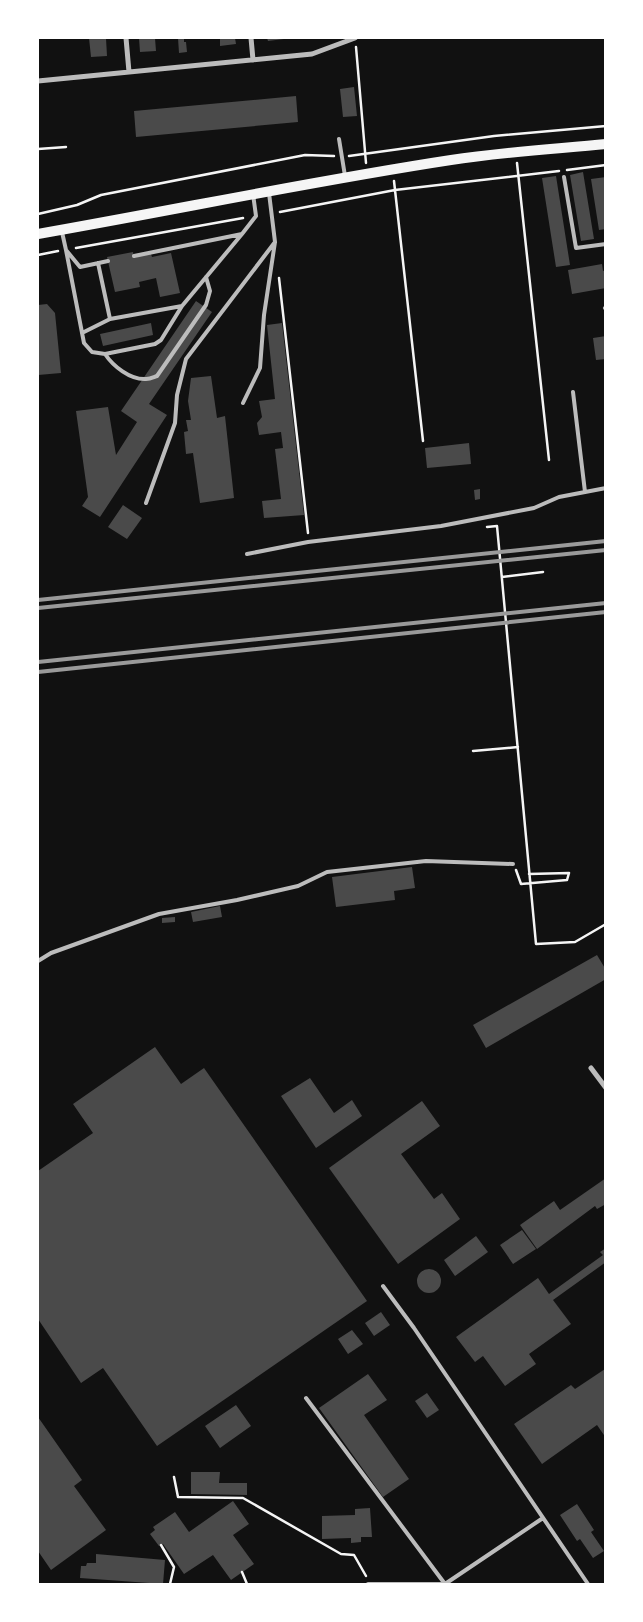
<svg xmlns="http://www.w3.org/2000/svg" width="643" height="1622" viewBox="0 0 643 1622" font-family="'PT Sans Narrow',sans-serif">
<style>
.building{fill:#4a4a4a}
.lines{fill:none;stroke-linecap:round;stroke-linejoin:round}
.path{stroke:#f5f5f5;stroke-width:2.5}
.service{stroke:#bcbcbc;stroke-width:4}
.minor{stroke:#bcbcbc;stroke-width:5}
.secondary{stroke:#f5f5f5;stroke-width:10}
.rail{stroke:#9a9a9a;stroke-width:4}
</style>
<rect width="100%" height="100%" fill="#111"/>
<path class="building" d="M89 38H106L107 56 91 57Z
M139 38H155L156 51 140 52Z
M178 38H184V42H186L187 52 179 53Z
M220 38H235L236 44 220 46Z
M267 38H284V39L268 41Z
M354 87 357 116 343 117 340 89Z
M296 96 298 122 136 137 134 111Z
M583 172 594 239 581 241 570 175Z
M556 176 570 265 556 267 542 178Z
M606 177V229L599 230 591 179Z
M133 252 134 257 151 254 152 257 171 253 180 293 160 297 156 278 139 282 140 287 115 292 107 257Z
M602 264 603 271 606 270V288L572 294 568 270Z
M196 301 212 312 149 404 167 415 100 517 82 506 88 497 76 411 108 407 116 455 137 422 121 411Z
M47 304 55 313 61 373 38 375V305Z
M151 323 153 335 103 346 100 334Z
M282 323 304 515 264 518 262 501 281 499 275 449 283 448 281 432 259 435 257 423 262 417 259 401 275 399 267 325Z
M606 336V359L596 360 593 338Z
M211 376 217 418 225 416 234 498 200 503 193 453 186 454 184 432 188 431 186 420H191L188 401 191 378Z
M469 443 471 464 427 468 425 448Z
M480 489V499L475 500 474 490Z
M123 505 142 518 127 539 108 527Z
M412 867 415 888 394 891 395 900 336 907 332 877Z
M220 906 222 917 193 922 191 912Z
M175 917V922L162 923V918Z
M597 955 606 970V979L486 1048 473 1025Z
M155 1047 181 1084 204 1068 367 1301 157 1446 103 1368 81 1383 38 1319V1171L93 1133 73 1104Z
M310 1078 334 1113 352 1100 362 1116 316 1148 281 1096Z
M422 1101 440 1126 401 1154 434 1199 442 1193 460 1219 398 1264 329 1168Z
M606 1178V1204L597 1209 595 1206 537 1249 520 1225 554 1201 560 1210Z
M522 1230 536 1249 513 1264 500 1245Z
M476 1236 488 1252 455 1276 444 1260Z
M606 1248V1262L553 1300 571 1324 529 1354 536 1364 505 1386 483 1356 475 1362 456 1337 538 1278 549 1294 603 1255 600 1252Z
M417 1281a12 12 0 1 1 24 0a12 12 0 1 1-24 0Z
M381 1312 390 1325 374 1336 365 1323Z
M352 1330 363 1344 348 1354 338 1339Z
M605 1369 606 1438 597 1425 542 1464 514 1424 571 1385 575 1389Z
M368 1374 387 1400 364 1415 409 1479 383 1497 319 1408Z
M427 1393 439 1410 427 1418 415 1401Z
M236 1405 251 1426 220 1448 205 1426Z
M38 1417 82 1480 74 1486 106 1530 51 1570 38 1551Z
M191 1472H220L219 1483H247V1495L191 1494Z
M233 1501 249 1524 233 1535 254 1564 231 1580 213 1555 184 1574 163 1544 159 1546 150 1534 155 1530 153 1527 175 1512 189 1532Z
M577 1504 594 1530 591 1532 604 1551 593 1558 580 1539 577 1541 560 1515Z
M370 1508 372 1537H361V1542L351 1543V1538L322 1539V1516L355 1515V1509Z
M96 1554 165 1560 163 1584 80 1578 81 1566H86L87 1563H96Z"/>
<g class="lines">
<path class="path" d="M356 47 366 163
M38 149 66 147
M349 156 494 136 606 126
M517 163 549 460
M567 170 606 165
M394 181 423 441
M280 212 395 190 559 171
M38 214 77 205 101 195 305 155 334 156
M76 248 243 218
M38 255 58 251
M279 278 308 533
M487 527 497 526 536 944 575 942 606 924
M502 577 543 572
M473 751 518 747
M516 870 521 884 567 880 569 873 529 874
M174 1477 178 1497 243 1498 341 1554 354 1555 366 1576
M161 1545 174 1567 170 1584
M242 1572 247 1584"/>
<path class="service" d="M339 139 345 176
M564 177 576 248 606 244
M62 232 66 250 80 267 108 261
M66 250 84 343 92 352 105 354 155 344 161 340 182 306
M134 256 242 234 256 216 253 194
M98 263 110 319 182 306 242 234
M605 308 606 309
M82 333 110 319
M105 354C113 366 130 380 146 379 150 379 154 377 157 376L206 305 210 291 206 277
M573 392 585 492
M243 403 260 368 264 315 275 242 269 193
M146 503 175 423 177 395 186 359 275 242
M247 554 308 542 441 526 534 508 559 497 606 488
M38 961 51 953 159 914 237 900 298 886 327 872 426 861 513 864
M383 1286 414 1328 588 1584
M306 1398 445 1584 543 1518
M368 1584H446"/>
<path class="minor" d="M126 38 129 72
M251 38 253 60
M38 81 312 54 355 38
M591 1068 606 1088"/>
<path class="secondary" d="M38 234C175 210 313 181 451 160 502 152 554 149 606 144"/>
<path class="rail" d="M38 600 606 541
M38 608 606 550
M38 662 606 603
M38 672 606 612"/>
</g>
<rect width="643" height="1622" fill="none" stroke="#ffffff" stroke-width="78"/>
</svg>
